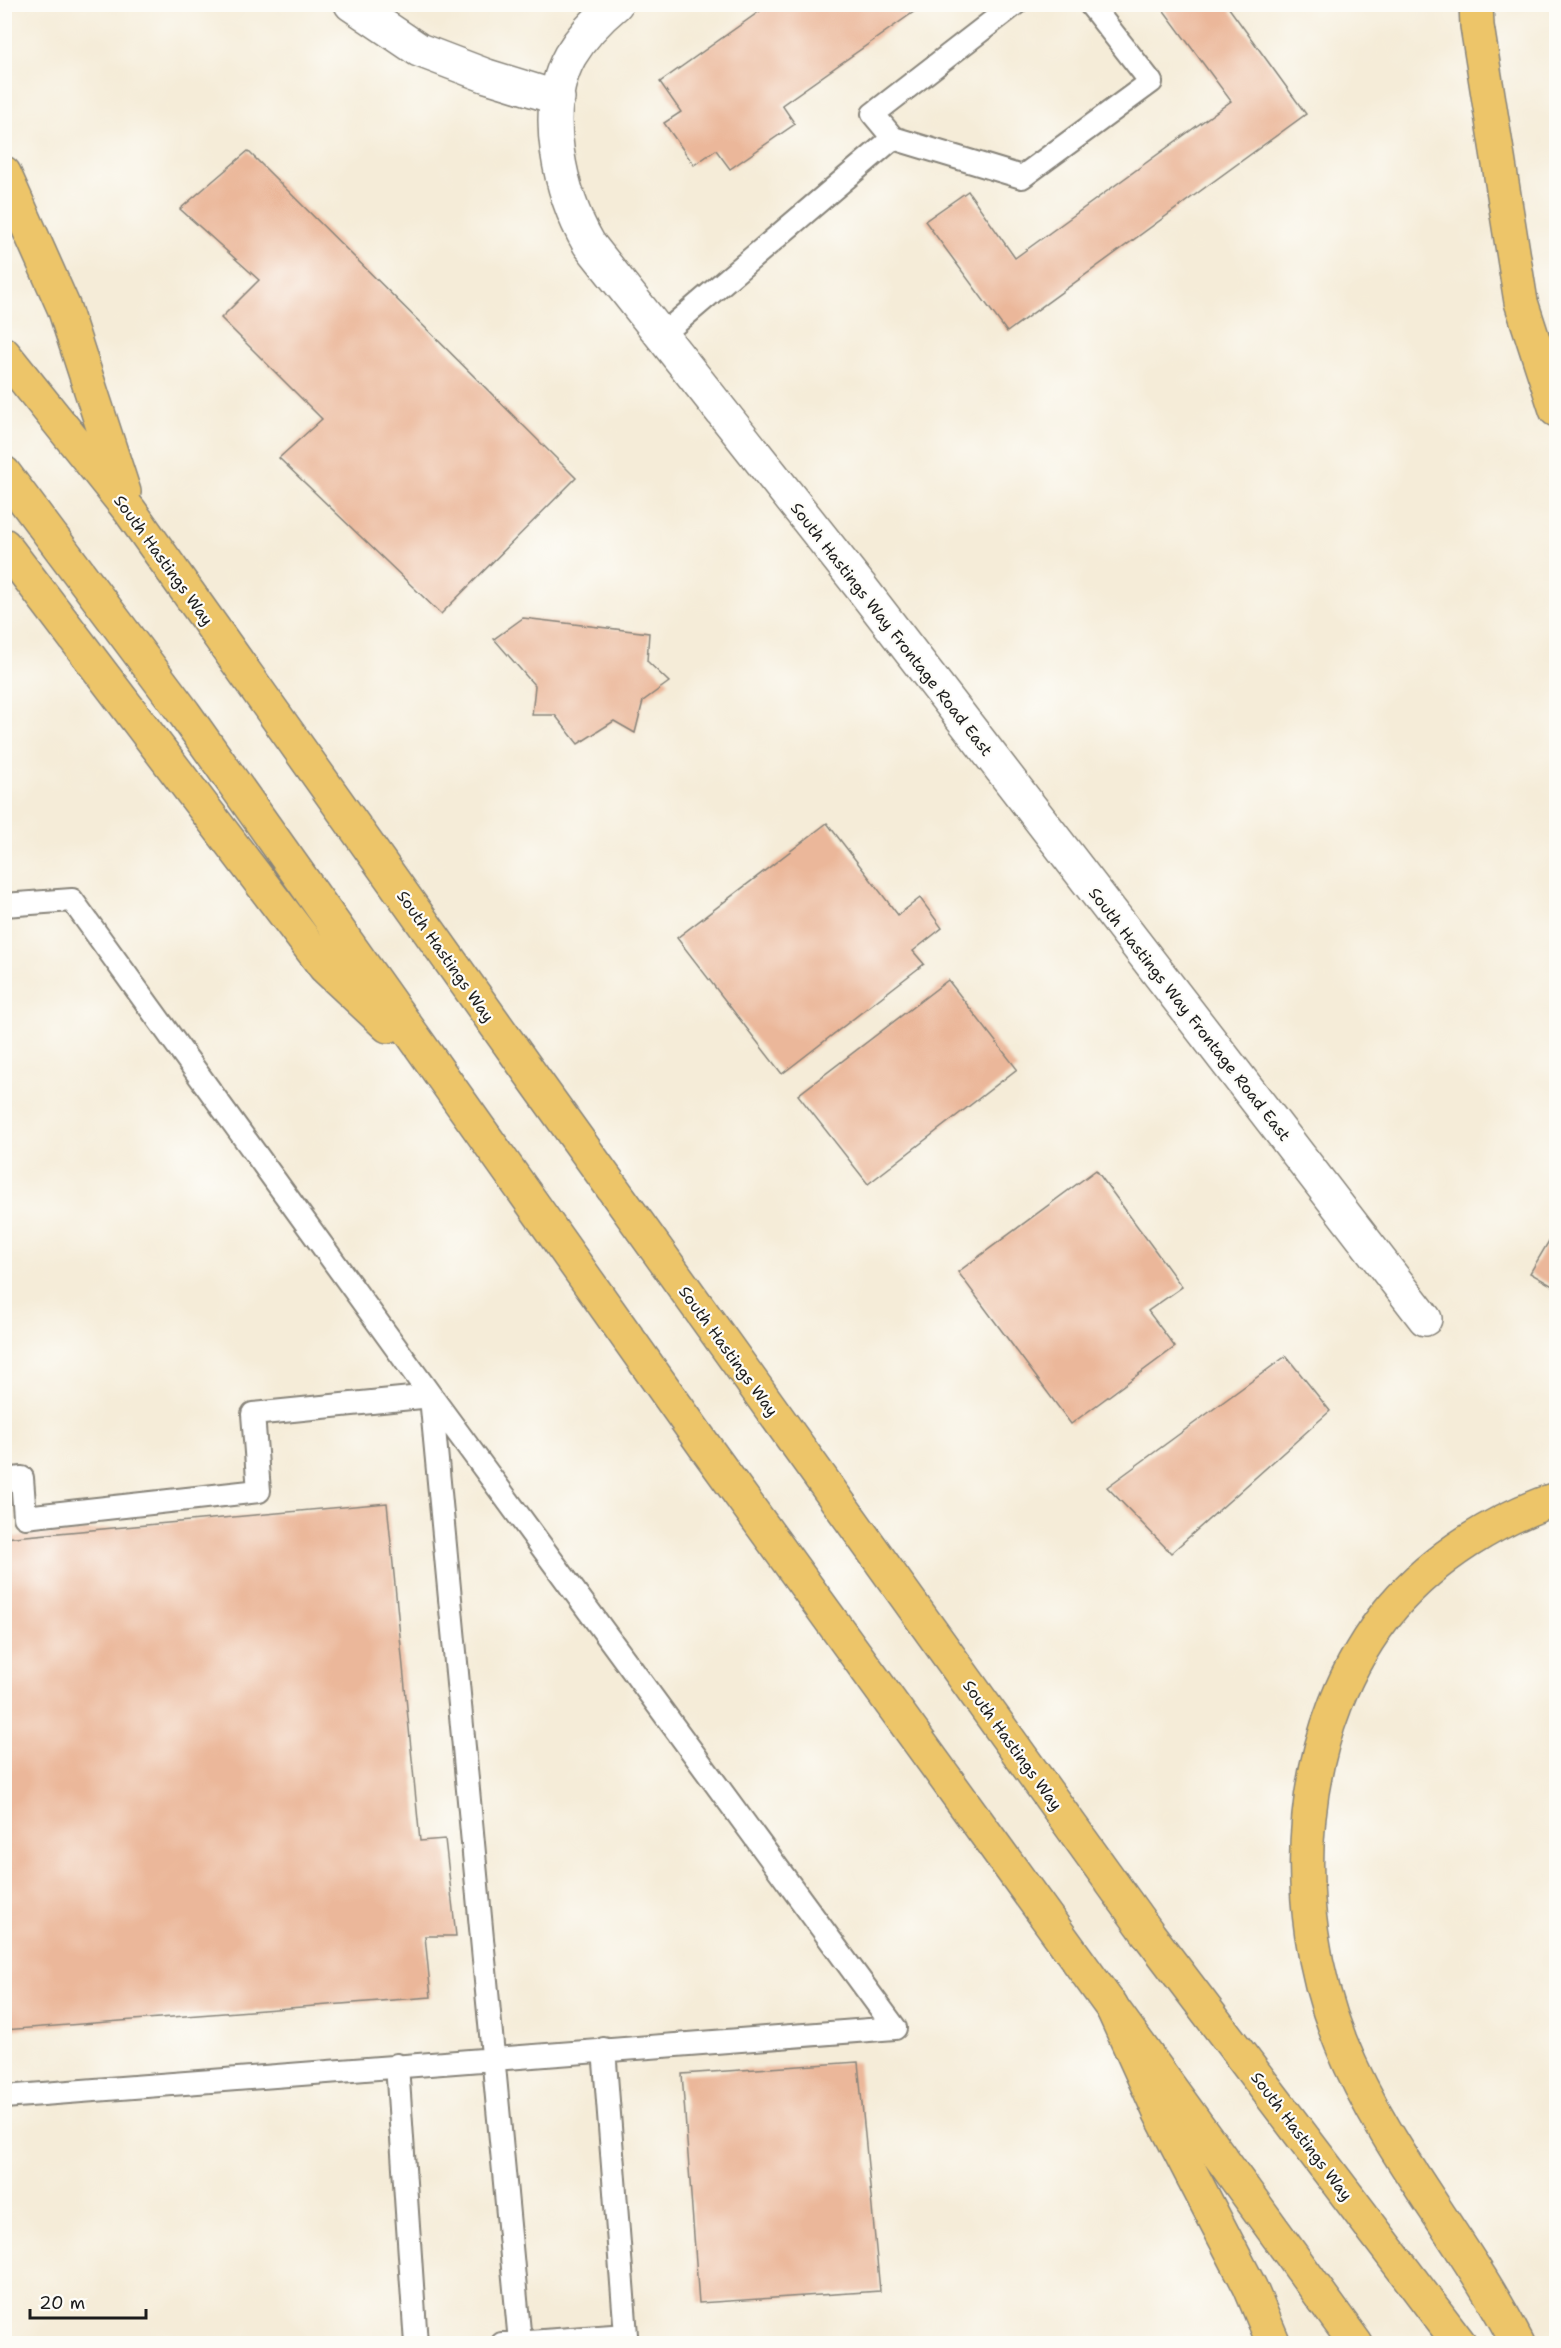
<svg xmlns="http://www.w3.org/2000/svg" width="1561" height="2348" viewBox="0 0 1561 2348" font-family="'Shantell Sans',sans-serif">
<style>
.building{fill:#ebb79a}
.lines{fill:none;stroke-linecap:round;stroke-linejoin:round}
.lane-casing{stroke:#88847a;stroke-width:26}
.street-casing{stroke:#88847a;stroke-width:36}
.primary-casing{stroke:#88847a;stroke-width:36}
.highway-casing{stroke:#88847a;stroke-width:36}
.lane{stroke:#fff;stroke-width:22}
.street{stroke:#fff;stroke-width:33}
.primary{stroke:#edc569;stroke-width:33}
.highway{stroke:#edc569;stroke-width:33}
.labels{text-anchor:middle;stroke-width:4.5;stroke-linejoin:round;paint-order:stroke}
.street-label{font-size:16px;fill:#1c1c1c;stroke:#fdfcf7}
</style>
<rect width="100%" height="100%" fill="#fdfcf7"/>
<filter id="ink" filterUnits="userSpaceOnUse"><feTurbulence type="fractalNoise" baseFrequency=".0167" numOctaves="2"/><feDisplacementMap in="SourceGraphic" scale="12" xChannelSelector="R" yChannelSelector="G"/><feConvolveMatrix kernelMatrix="1 2 1 2 8 2 1 2 1" color-interpolation-filters="sRGB"/></filter>
<filter id="wash" filterUnits="userSpaceOnUse"><feTurbulence type="fractalNoise" baseFrequency=".008" numOctaves="4" result="noise"/><feDisplacementMap in="SourceGraphic" scale="24" xChannelSelector="R" yChannelSelector="G"/><feGaussianBlur stdDeviation="1.35" result="paint"/><feColorMatrix in="noise" values="0 0 0 0 0 0 0 0 0 0 0 0 0 0 0 0 0 1.4 0 .05"/><feComposite in="paint" operator="in"/></filter>
<g filter="url(#wash)">
<rect width="100%" height="100%" fill="#f5ecd8"/>
<g id="blocks">
<path class="building" d="M770 4H925L782 105 795 124 730 169 716 150 694 165 664 123 681 112 660 82Z
M1159 4H1226L1306 114 1007 332 925 221 968 191 1015 258 1231 101Z
M248 151 576 478 441 614 279 458 322 419 221 318 259 280 180 209Z
M523 618 649 633 647 661 669 682 643 701 635 733 614 721 578 744 555 715H532L535 686 494 639Z
M827 823 898 915 920 898 942 928 913 951 924 964 782 1074 677 938Z
M948 980 1017 1069 868 1184 798 1095Z
M1096 1170 1182 1287 1148 1311 1175 1347 1071 1424 958 1272Z
M1556 1229V1288L1530 1273Z
M1286 1356 1330 1411 1171 1553 1107 1487Z
M387 1503 420 1841 445 1839 456 1936H425L431 1997 4 2030V1538Z
M858 2062 880 2291 699 2303 682 2074Z"/>
</g>
</g>
<g filter="url(#ink)">
<use href="#blocks" fill-opacity="0" stroke="#88847a" stroke-width="1.5"/>
<g class="lines">
<g class="lane-casing">
<path id="lane" d="M893 138 1022 177 1151 82 1090 4
M663 334 893 138 873 114 1015 4
M4 905 72 900 431 1396 895 2028
M431 1397C462 1712 492 2027 520 2342
M4 1480 22 1478 25 1517 259 1491 253 1414 431 1396
M397 2065 416 2344
M4 2097 895 2028
M502 2344 626 2335 604 2049"/>
</g>
<g class="street-casing">
<path id="street" d="M351 4 419 50 487 76 558 98
M616 4C598 19 582 36 570 56 540 110 560 194 589 244L860 586 1425 1319"/>
</g>
<g class="primary-casing">
<path id="primary" d="M4 173 64 308 124 492
M4 354 130 511 537 1083 1150 1936 1460 2344
M4 473 184 713 706 1448 1356 2344
M4 545 325 967 388 1026"/>
</g>
<g class="highway-casing">
<path id="highway" d="M1476 4 1477 26 1521 302 1556 410
M1111 2005 1160 2113 1250 2287 1274 2344
M1518 2344C1465 2240 1385 2152 1341 2043 1285 1905 1294 1724 1393 1606 1435 1557 1496 1519 1556 1499"/>
</g>
<use href="#lane" class="lane"/>
<use href="#street" class="street"/>
<use href="#primary" class="primary"/>
<use href="#highway" class="highway"/>
</g>
</g>
<g class="labels">
<g class="street-label">
<text transform="translate(164 560) rotate(54)" y="6">South Hastings Way</text>
<text transform="translate(892 629) rotate(52)" y="6">South Hastings Way Frontage Road East</text>
<text transform="translate(446 956) rotate(55)" y="6">South Hastings Way</text>
<text transform="translate(1190 1014) rotate(52)" y="6">South Hastings Way Frontage Road East</text>
<text transform="translate(729 1351) rotate(54)" y="6">South Hastings Way</text>
<text transform="translate(1013 1745) rotate(54)" y="6">South Hastings Way</text>
<text transform="translate(1302 2136) rotate(53)" y="6">South Hastings Way</text>
</g>
</g>
<rect width="1561" height="2348" fill="none" stroke="#fdfcf7" stroke-width="24"/>
<path d="M30 2309v9h116v-9" fill="none" stroke="#1c1c1c" stroke-width="3"/>
<text x="39" y="2309" font-size="18" fill="#1c1c1c" stroke="#fdfcf7" stroke-width="4.5" paint-order="stroke">20 m</text>
</svg>
